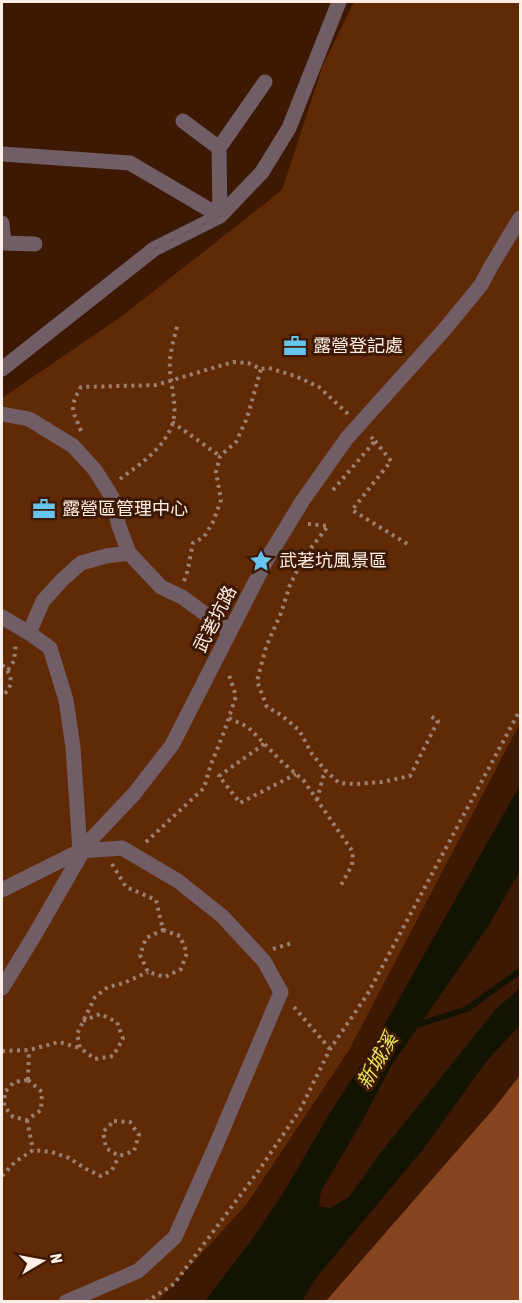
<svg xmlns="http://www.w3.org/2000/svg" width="522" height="1303" viewBox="0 0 522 1303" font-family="'Asap Condensed','Noto Sans TC',sans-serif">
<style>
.green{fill:#612a06}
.forest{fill:#86451f}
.water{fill:#131302}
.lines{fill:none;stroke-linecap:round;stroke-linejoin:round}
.stream{stroke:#131302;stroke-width:6}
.path{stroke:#9b8071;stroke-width:4;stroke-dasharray:3 4.5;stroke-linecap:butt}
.minor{stroke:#715d66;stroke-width:15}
.labels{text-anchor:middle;stroke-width:6;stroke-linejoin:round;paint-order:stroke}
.poi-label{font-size:18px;fill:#feeee6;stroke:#3d1803;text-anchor:start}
.street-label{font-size:18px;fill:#feeee6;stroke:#3d1803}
.water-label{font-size:20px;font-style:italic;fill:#e9e75a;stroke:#3d1803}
</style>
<rect width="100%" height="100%" fill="#3d1803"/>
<path class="green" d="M354 2H520V723L349 1050 246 1205 158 1301 2 1302V398L122 316 282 190 323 65Z"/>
<path class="forest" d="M520 1075V1301H326L496 1106Z"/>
<path class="water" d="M520 785V871L487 928 391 1066 360 1125 321 1191 319 1206 330 1208 349 1197 382 1151 495 1010 520 988V1025L485 1063 424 1148 316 1278 302 1301H205L251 1241 285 1190 330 1113 369 1052Z"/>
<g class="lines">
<path class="stream" d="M414 1026 467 1009 520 971"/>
<path class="path" d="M172 422 220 456
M81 431C73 410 68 409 81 387L156 385 233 362 248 363 261 369 269 368 295 376 319 387 348 414
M375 441 391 461 352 510 409 545
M120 479C139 465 160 451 170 430 181 408 168 383 170 360 171 348 175 335 178 323
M333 490 375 441 371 437
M308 524 328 526 304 557 290 585 281 613 266 647 257 681 267 707 281 715 299 730 312 754 325 770 339 783 356 784 382 782 410 776 438 721 429 715
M184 581C189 570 190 555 193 543L204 537 213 522 221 500 216 472 220 456 236 442 247 418 261 369
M2 665C13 674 14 687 2 696
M8 670 14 661 16 643
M229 718 248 727 281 761 304 781 353 852 352 865 340 887
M264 744 219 776 240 803 296 774
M317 800 325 770
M146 842 204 788 210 767 224 732 236 696 228 672
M112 864 126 887 156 900 163 930
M163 930 180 936 187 953 181 969 165 977 148 972 140 955 146 938Z
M273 949 292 943
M294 1007 330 1049
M83 1021 100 1014 117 1022 123 1039 113 1056 95 1059 80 1048 77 1034 95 997 108 987 124 983 148 972
M2 1051 29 1050 59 1042 80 1048
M28 1080 42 1092 41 1110 27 1120 13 1117 4 1106 5 1092 14 1082Z
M28 1080 29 1050
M27 1120 33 1150
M114 1121 130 1122 139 1135 134 1151 119 1156 106 1148 103 1132Z
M2 1176 15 1162 33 1150 52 1152 69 1158 86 1169 101 1176 112 1170 119 1156
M146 1302 174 1284 257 1173 300 1110 330 1049 367 995 520 710"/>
<path class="minor" d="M183 121 219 148
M2 154 130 163 220 216
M220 216 219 148 265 82
M2 223 4 243 35 244
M2 369 154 249 220 216 262 172 289 128 339 2
M2 414 29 419 73 446 95 470 112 497 119 526 129 553
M2 617 29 633 50 648 66 700 73 747 80 851 122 848 178 881 222 916 264 961 281 992 216 1145 175 1237 138 1271 66 1302
M29 633 43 601 62 580 81 563 106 556 129 553 161 587 182 597 230 632
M2 890 80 851 134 794 172 745 267 559 303 500 347 438 444 330 481 285 490 268 520 218
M2 988 34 936 83 851H80"/>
</g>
<defs>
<g id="office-bare" transform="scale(1.8)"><path d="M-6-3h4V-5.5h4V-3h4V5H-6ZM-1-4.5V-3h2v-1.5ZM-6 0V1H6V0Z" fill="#65c5ee" stroke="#3d1803" stroke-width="2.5" paint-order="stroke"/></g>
<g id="sight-bare" transform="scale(1.8)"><path d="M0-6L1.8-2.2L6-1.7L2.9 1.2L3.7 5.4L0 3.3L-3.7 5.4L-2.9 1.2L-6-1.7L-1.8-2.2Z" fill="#65c5ee" stroke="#3d1803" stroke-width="2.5" paint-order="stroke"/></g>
</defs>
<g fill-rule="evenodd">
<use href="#office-bare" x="295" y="346"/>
<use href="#office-bare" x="44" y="509"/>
<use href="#sight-bare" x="261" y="561"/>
</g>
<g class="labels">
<g class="poi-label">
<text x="313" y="352">露營登記處</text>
<text x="62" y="515">露營區管理中心</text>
<text x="279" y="567">武荖坑風景區</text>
</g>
<g class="street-label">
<text transform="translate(215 619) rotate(-63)" y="6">武荖坑路</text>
</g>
<g class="water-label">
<text transform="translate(377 1061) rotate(-60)" y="7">新城溪</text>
</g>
</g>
<rect width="522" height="1303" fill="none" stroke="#feeee6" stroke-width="6"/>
<g transform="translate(42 1261) rotate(80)" stroke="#3d1803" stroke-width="4.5" paint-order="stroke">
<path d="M0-4.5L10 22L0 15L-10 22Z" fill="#feeee6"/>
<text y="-9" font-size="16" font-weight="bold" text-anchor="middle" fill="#feeee6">N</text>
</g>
</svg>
